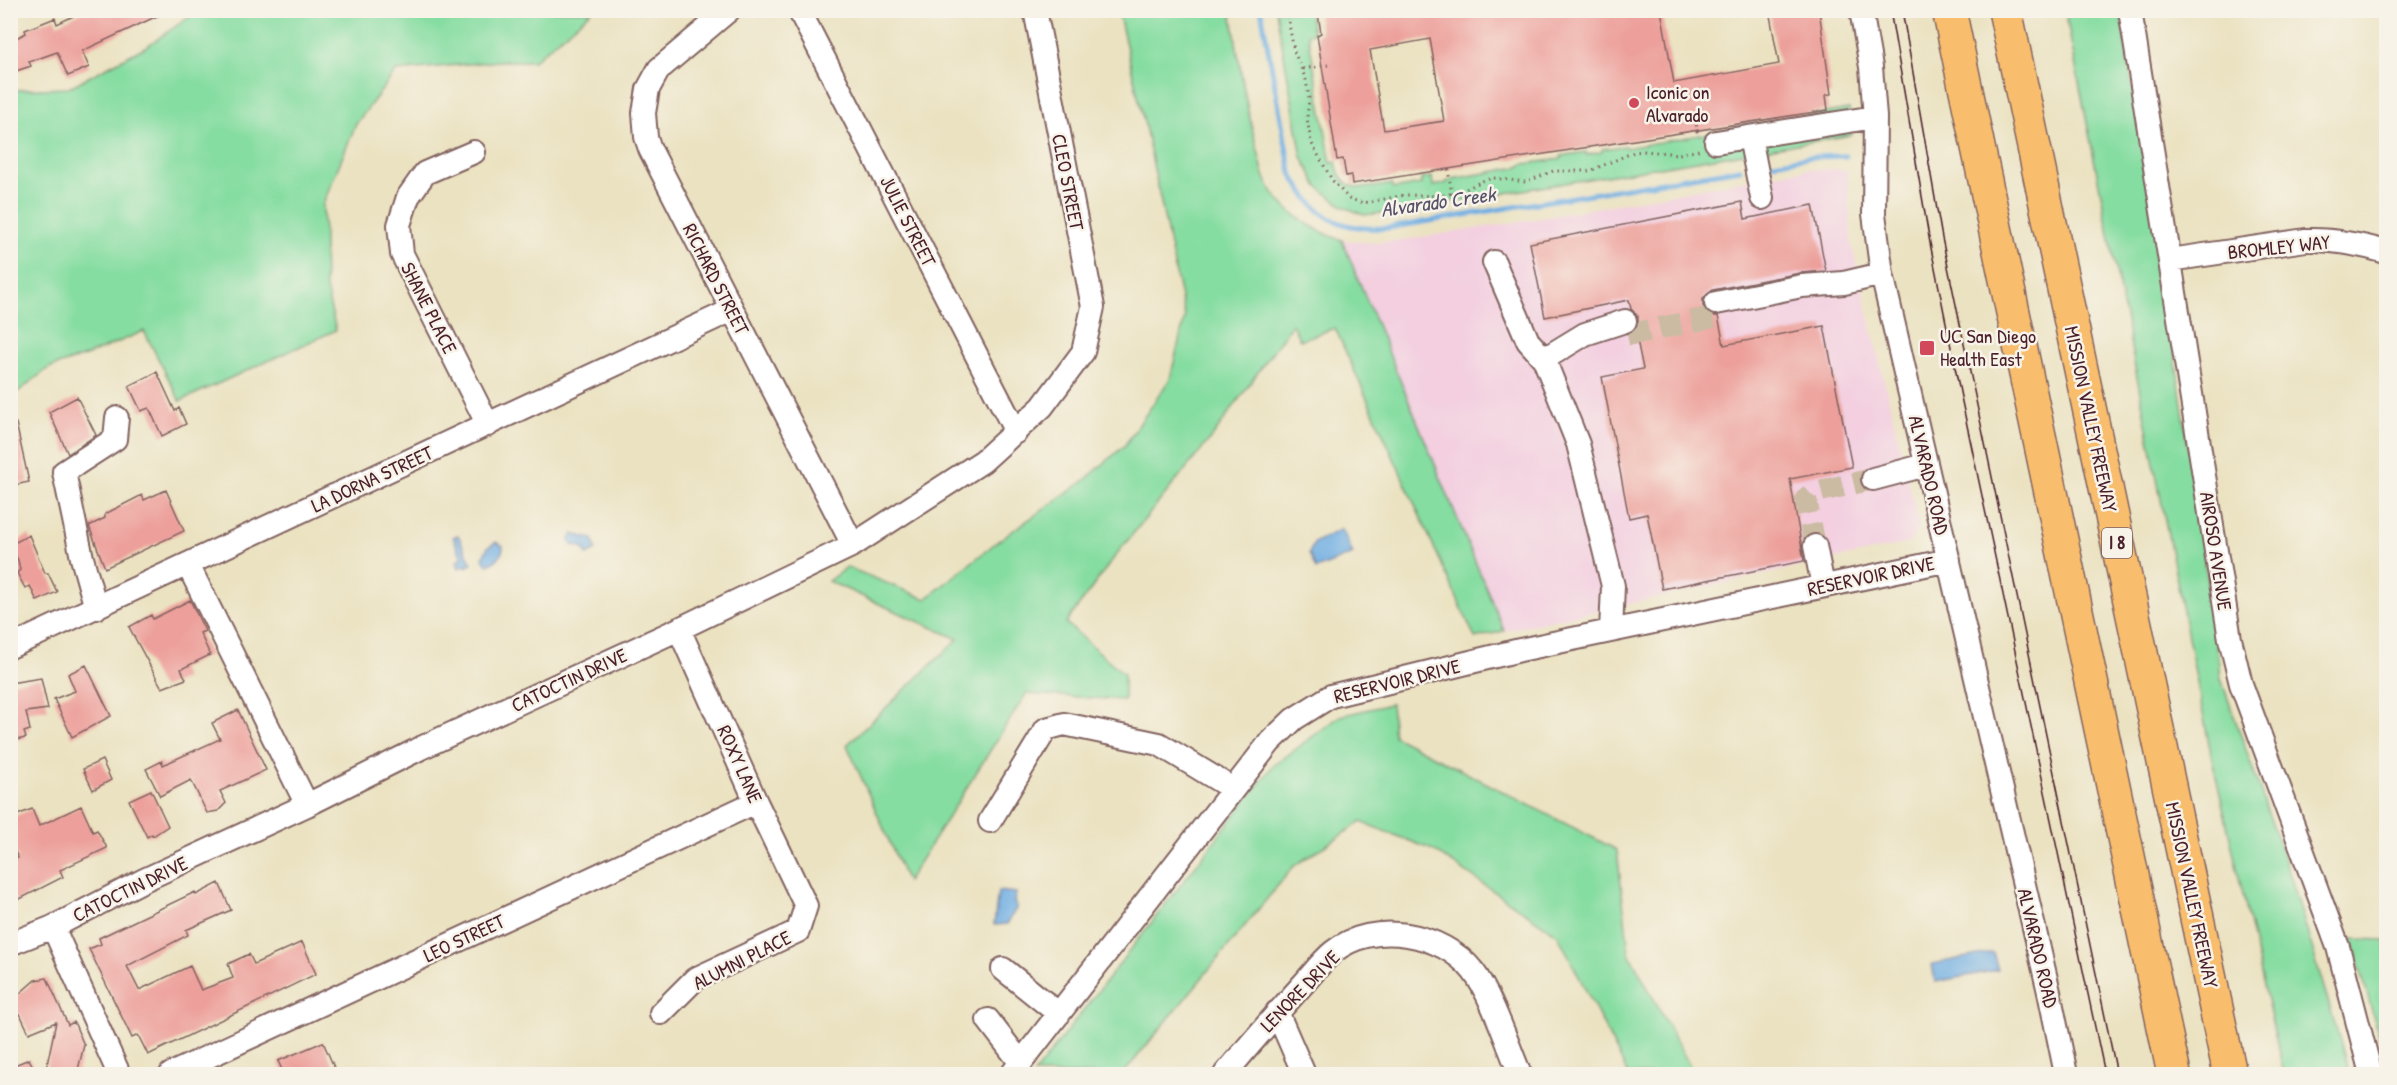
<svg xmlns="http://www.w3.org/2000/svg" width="2397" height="1085" viewBox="0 0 2397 1085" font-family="'Patrick Hand',sans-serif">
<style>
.built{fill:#f3cfe0}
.green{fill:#85dda1;stroke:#687e66;stroke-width:1.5}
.water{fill:#6faee2;stroke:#5c6686;stroke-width:1.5}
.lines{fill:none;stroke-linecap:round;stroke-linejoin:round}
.stream{stroke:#6faee2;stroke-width:5}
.building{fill:#eda09b;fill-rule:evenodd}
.minor-tunnel{stroke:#cbbba3;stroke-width:22;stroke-dasharray:22 11;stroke-linecap:butt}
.minor-casing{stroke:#826360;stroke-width:26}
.highway-casing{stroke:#826360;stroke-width:36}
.path{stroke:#826360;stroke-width:3;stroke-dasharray:1.5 4.5;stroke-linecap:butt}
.minor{stroke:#fff;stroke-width:22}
.highway{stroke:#f9be6d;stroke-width:33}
.tram{stroke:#4a1f2b;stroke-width:1.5}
.poi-dot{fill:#d1495b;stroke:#f7f3e8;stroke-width:2}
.labels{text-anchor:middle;stroke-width:5;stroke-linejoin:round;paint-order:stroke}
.shield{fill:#f7f3e8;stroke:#7e5f64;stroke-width:1.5}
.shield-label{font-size:18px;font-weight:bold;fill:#4a1f2b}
.poi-label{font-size:20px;fill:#4a1f2b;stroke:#f7f3e8;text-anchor:start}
.street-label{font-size:20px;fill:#4a1f2b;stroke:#f7f3e8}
.water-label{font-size:21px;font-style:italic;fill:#57516b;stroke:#f7f3e8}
</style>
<rect width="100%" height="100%" fill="#f7f3e8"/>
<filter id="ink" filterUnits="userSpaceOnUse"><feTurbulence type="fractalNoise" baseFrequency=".0167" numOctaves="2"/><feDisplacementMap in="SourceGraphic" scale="12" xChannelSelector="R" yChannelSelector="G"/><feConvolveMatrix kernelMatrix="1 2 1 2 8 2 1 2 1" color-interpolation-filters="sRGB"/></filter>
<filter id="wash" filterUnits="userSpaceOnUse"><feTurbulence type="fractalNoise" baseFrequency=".008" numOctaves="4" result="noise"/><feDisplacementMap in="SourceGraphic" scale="24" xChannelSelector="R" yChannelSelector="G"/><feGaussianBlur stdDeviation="1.35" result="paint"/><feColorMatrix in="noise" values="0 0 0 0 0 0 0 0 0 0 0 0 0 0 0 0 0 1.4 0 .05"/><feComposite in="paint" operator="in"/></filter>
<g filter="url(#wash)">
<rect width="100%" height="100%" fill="#ebe2c1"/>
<path class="built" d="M1807 169 1847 170 1851 242 1919 526 1909 543 1504 631 1342 240 1375 243 1410 239 1525 221Z"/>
<path class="green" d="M198 11H592L533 61H499L396 71 356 124 323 204 325 285 336 330 180 401 144 331 88 355 49 368 11 397V90L68 88 147 46Z
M1118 11H1231C1239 58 1245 105 1258 151 1261 161 1262 173 1267 182 1280 210 1314 231 1342 240L1504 631 1475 638 1335 328 1300 340 1292 324 1215 433 1119 551 1066 623 1124 674V700L1026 694 907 882 847 745 958 639 828 581 847 567 926 599 998 541 1084 481 1125 445 1170 379 1185 317 1145 126Z
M1276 11H1309L1313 33 1308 34 1331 163 1336 162C1342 196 1366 188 1392 184L1393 189 1421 184V179L1432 177 1433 186 1444 184 1452 179 1519 167 1524 164 1561 159V156L1586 152V155L1602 152V149L1625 146 1626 148 1849 109 1851 135 1392 212 1364 215 1344 207 1318 187 1302 157Z
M2065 11H2120L2167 299 2221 679 2291 878 2350 1074H2284L2212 759Z
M1391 704 1394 736 1617 850 1629 953 1694 1074H1628L1558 935 1433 850 1361 822 1294 866 1123 1074H1034L1272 767 1340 716Z
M2352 939 2386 940V1064L2385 1058Z"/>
<path class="water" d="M1342 529 1353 554 1316 569 1309 553 1315 542Z
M573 534 593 539 596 550 587 555 582 547 572 545 569 541Z
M458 535 472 564 466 567 465 565 459 568 457 561 462 558 453 537Z
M496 542 503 546C503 555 497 560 489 565L486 564 483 557 488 547Z
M998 891 1016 893 1014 902 1017 907 1007 924 994 925Z
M1993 952 1998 970 1935 982 1932 964Z"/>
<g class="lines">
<path class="stream" d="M1261 10 1291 173C1315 217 1338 231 1388 228L1740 169
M1768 164 1809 157 1846 156
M2382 1035 2386 1036"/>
</g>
<g id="blocks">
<path class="building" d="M86 10H170L82 51 89 67 68 76 57 52 29 62 31 66 13 72 10 63V41L26 33 25 30 55 18 57 24Z
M1323 10H1661L1674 83 1779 64 1769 10H1819L1831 94 1826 95 1828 110 1352 184 1351 175 1346 176 1343 159 1337 160 1317 35 1321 33 1318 14 1323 13ZM1430 39 1444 121 1384 130 1370 50Z
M1742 202 1745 219 1813 205 1826 271 1800 273 1713 290 1703 298V306L1711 316H1718L1724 345 1824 326 1852 467 1790 479 1804 561 1662 589 1647 514 1629 518 1602 377 1643 369 1635 330 1638 323V316L1631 309 1629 300 1545 317 1530 243Z
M157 372 175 411 179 408 186 424 162 436 149 408 141 411 129 386Z
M77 397 96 435 68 454 49 412Z
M16 423 29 482 10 486V424Z
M166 490 184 531 105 568 89 526 105 518V514L142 495 144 500Z
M29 535 45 573H48L57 592 37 601 30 586 25 588 17 573 20 570 18 560 10 545Z
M190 600 205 631 200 633 210 655 181 669 186 679 162 688 129 627 151 615 153 619Z
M86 665 111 716 72 737 54 699 75 691 68 674Z
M41 678 48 709 26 712 30 730 24 732 26 738 10 741V683Z
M238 710 266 770 220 791 226 803 218 811 207 813 191 780 160 796 146 769 162 761 163 765 220 739 212 723Z
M102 760 111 780 93 790 83 769Z
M151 790 168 826 153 836 152 834 147 837 129 800Z
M81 806 93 832 97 830 107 848 60 870 63 877 10 904V861L18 858 10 841V818L32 809 39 826Z
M219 883 231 910 186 930 188 935 127 966 139 990 190 966 201 990 233 978 228 964 249 954 254 964 302 942 316 974 148 1055 138 1035 132 1038 89 949 101 944 99 938 195 892 196 895Z
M47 978 68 1025 74 1022 84 1045 77 1074H45L56 1022 29 1033 20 1014 10 1018V1002L35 980Z
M323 1042 337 1074H284L278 1061Z
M29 1059 37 1074H10V1067Z"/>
</g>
</g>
<g filter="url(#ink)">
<use href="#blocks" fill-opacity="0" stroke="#826360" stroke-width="1.5"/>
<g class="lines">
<path class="minor-tunnel" d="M1627 335 1718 316
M1815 546 1806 499 1812 493 1873 479"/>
<g class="minor-casing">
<path id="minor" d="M729 10 659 69 648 89 644 113 646 137 650 149 853 545
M799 10 1016 432
M1861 10 1871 67 1875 117 1874 214 1882 274 2049 992 2066 1074
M2130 10 2230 639 2241 684 2338 947 2371 1074
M1750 137 1762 198
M1716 142 1875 117
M474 152 425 173 408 197 399 225 402 254 488 425
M2170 260 2306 240C2334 239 2359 244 2386 252
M1494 262 1528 341 1544 359 1578 444 1613 586 1611 631
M1716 303 1802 286 1844 283 1882 274
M1544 359 1585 334 1625 321
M1873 479 1926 465
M1815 546 1823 586
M188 565 307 805
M96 608 82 558 64 472 115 439 117 418
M10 647 732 310
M990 821 1046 729 1064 724 1159 744 1233 789
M53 927 119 1074
M10 944 53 927 144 880 307 805 423 747 679 629 853 545 983 461 1042 407 1083 352 1093 307 1035 10
M1003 969 1059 1014
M1277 1012 1304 1074
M661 1013 695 979 798 931 806 906 756 802 679 629
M988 1020 1021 1063
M171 1074 756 802
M1012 1074 1270 742 1294 719 1331 696 1520 650 1949 560
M1225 1074C1251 1043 1278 1012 1305 982 1314 972 1323 960 1333 952 1373 919 1443 933 1473 971 1491 994 1508 1046 1520 1074"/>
</g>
<g class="highway-casing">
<path id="highway" d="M1949 10 2174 1074
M2005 10 2230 1074"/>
</g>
<path class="path" d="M1290 10 1289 24 1294 51 1306 80 1309 98 1307 118 1311 142 1332 180 1349 199 1364 203 1405 195 1440 196 1462 191 1482 181 1493 178 1526 182 1553 171H1590L1634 152 1645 151 1679 154 1700 150
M1303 69 1328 65
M1696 119 1697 133
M1448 169 1452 195"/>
<use href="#minor" class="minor"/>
<use href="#highway" class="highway"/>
<path class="tram" d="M1890 10 1930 243 1961 397 2105 1074
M1902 10 1942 238 2117 1074"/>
</g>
</g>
<g class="poi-dot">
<circle cx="1634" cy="103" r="6"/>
<rect x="1919" y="340" width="16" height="16" rx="3"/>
</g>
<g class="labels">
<rect class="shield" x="2102" y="528" width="30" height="30" rx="4.5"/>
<g class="shield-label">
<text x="2117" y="549">I 8</text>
</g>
<g class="poi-label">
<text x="1646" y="99">Iconic on<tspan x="1646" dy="23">Alvarado</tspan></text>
<text x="1940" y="343">UC San Diego<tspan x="1940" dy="23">Health East</tspan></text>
</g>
<g class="street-label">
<text transform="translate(1068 182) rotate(79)" y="7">CLEO STREET</text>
<text transform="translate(908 221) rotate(63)" y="7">JULIE STREET</text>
<text transform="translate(2279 247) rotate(-6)" y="7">BROMLEY WAY</text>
<text transform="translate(716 279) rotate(63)" y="7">RICHARD STREET</text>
<text transform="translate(429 308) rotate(63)" y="7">SHANE PLACE</text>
<text transform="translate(2091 419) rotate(78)" y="7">MISSION VALLEY FREEWAY</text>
<text transform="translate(1929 475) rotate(77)" y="7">ALVARADO ROAD</text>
<text transform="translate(372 479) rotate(-25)" y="7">LA DORNA STREET</text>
<text transform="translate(2216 551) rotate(81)" y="7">AIROSO AVENUE</text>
<text transform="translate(1871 576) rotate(-12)" y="7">RESERVOIR DRIVE</text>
<text transform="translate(569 680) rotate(-25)" y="7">CATOCTIN DRIVE</text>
<text transform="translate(1397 681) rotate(-14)" y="7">RESERVOIR DRIVE</text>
<text transform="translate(740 764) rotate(66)" y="7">ROXY LANE</text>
<text transform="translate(130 889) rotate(-26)" y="7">CATOCTIN DRIVE</text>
<text transform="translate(2192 895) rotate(78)" y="7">MISSION VALLEY FREEWAY</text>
<text transform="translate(464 938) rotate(-25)" y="7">LEO STREET</text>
<text transform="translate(2038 948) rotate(77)" y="7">ALVARADO ROAD</text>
<text transform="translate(742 960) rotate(-27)" y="7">ALUMNI PLACE</text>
<text transform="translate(1300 991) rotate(-46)" y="7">LENORE DRIVE</text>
</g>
<g class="water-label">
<text transform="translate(1438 202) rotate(-8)" y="7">Alvarado Creek</text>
</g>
</g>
<rect width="2397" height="1085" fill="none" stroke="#f7f3e8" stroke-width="36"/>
</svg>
